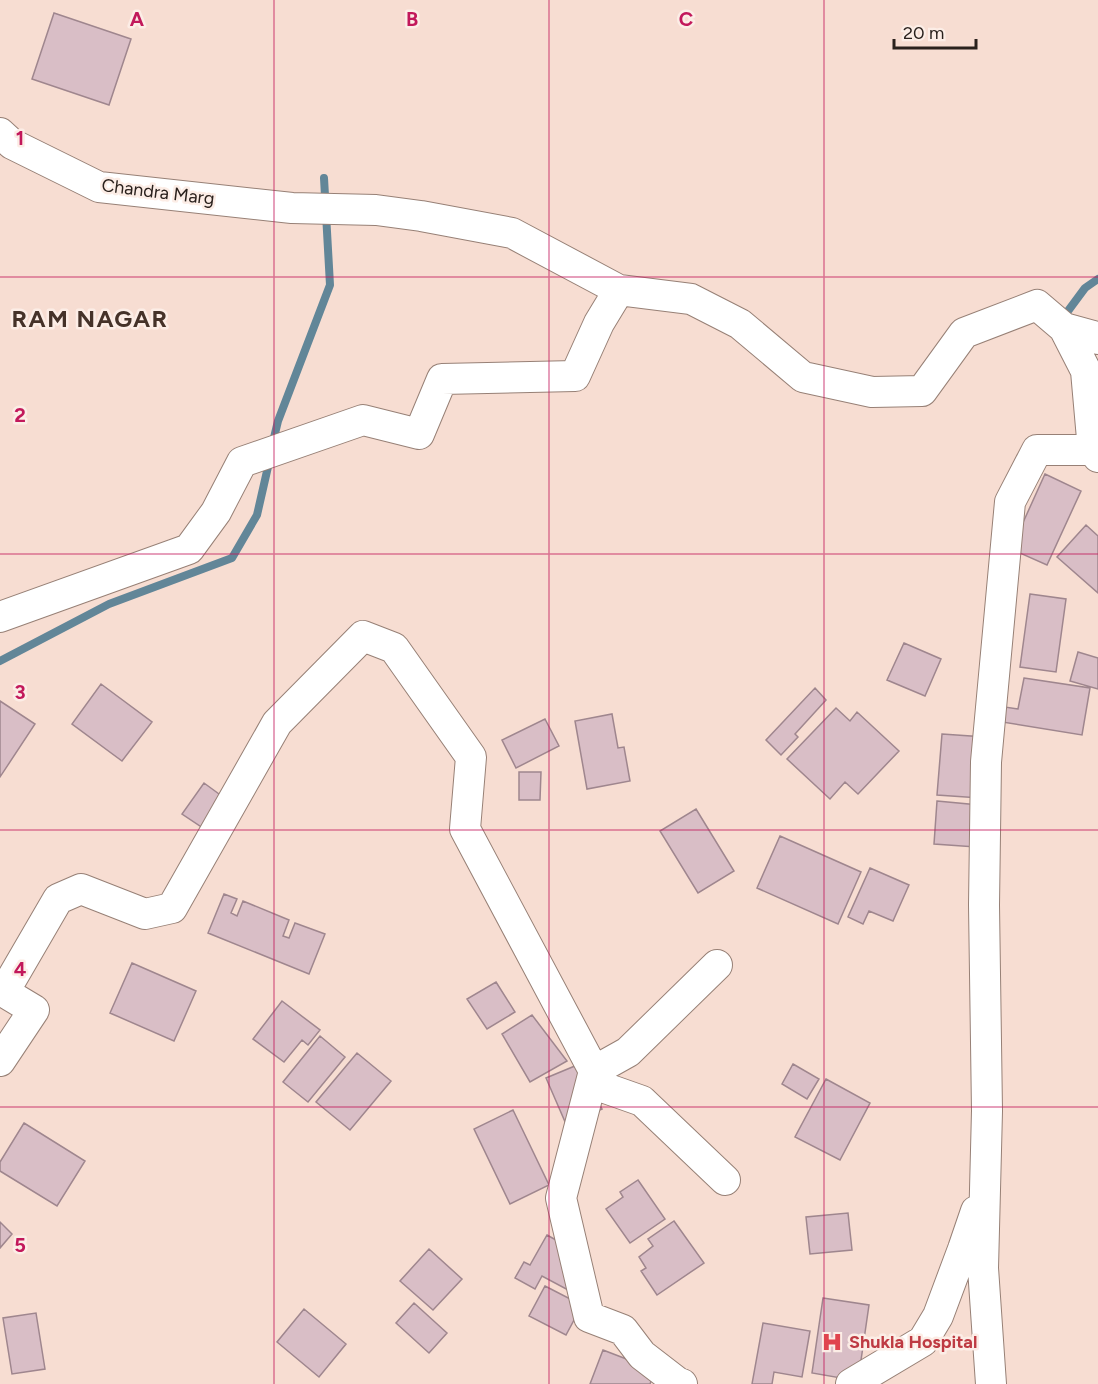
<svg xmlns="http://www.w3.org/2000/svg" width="1098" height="1384" viewBox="0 0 1098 1384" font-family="Figtree,sans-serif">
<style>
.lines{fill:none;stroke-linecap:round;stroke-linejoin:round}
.stream{stroke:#628698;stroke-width:8}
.building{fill:#d9bec6;stroke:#9f868e;stroke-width:1.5}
.minor-casing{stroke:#978076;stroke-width:32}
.minor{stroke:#fff;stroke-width:30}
.grid{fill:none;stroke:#c2185b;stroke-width:1.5;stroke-opacity:0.55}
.labels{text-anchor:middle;stroke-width:5;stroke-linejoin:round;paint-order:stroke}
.street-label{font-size:18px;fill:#2a211d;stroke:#fcede6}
.health-label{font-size:18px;font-weight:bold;fill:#be3a42;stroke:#fcede6;text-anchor:start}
.district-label{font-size:24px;font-weight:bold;letter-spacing:1.5px;fill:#453229;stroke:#fcede6}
.grid-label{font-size:20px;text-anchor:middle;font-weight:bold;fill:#c2185b;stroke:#fcede6;stroke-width:5;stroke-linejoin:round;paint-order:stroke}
</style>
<rect width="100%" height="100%" fill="#f7ddd2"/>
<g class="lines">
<path class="stream" d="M1065 315 1085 288 1098 279
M272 446 278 421 330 285 324 178
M0 661 109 604 232 558 257 515 270 458"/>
</g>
<path class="building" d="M54 13 131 39 109 105 32 79Z
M1045 474 1081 491 1047 565 1011 549Z
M1086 525 1098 536V593L1057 557Z
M1030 594 1066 599 1056 672 1020 667Z
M904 643 941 659 925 696 887 680Z
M1078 652 1098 658V689L1070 681Z
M1024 678 1090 688 1082 735 1002 722 1005 707 1018 709Z
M101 684 152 722 122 761 72 724Z
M815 688 826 700 795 734 798 737 781 755 766 740Z
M0 701 35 724 0 777Z
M836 708 850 721 857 712 899 751 858 794 845 782 830 799 787 759Z
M612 714 618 748 624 747 630 781 587 789 575 721Z
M545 719 559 746 516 768 502 740Z
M942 734 985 737 980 798 937 795Z
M519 772H541L540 800H519Z
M204 783 230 802 221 840 182 814Z
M937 801 979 805 976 847 934 844Z
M696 809 734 871 698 893 660 831Z
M780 836 861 872 838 924 757 888Z
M870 868 909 885 893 921 869 911 863 924 848 917Z
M224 894 237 899 231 913 237 916 243 901 289 920 283 936 289 938 295 923 325 934 309 974 208 933Z
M132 963 196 991 174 1041 110 1013Z
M496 982 515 1012 487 1029 467 999Z
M282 1001 320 1030 308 1045 302 1040 284 1062 253 1039Z
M532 1015 567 1061 530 1082 502 1034Z
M320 1036 345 1057 308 1102 283 1082Z
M357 1053 391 1081 350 1130 316 1102Z
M582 1063 602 1109 566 1124 546 1078Z
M793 1064 819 1079 807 1099 782 1084Z
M826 1079 870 1103 840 1160 795 1137Z
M513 1110 549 1185 510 1204 474 1129Z
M24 1123 85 1161 57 1206 0 1171V1162Z
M638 1180 665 1219 630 1243 606 1209 623 1197 620 1192Z
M848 1213 852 1250 810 1254 806 1217Z
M674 1221 704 1263 657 1295 641 1271 646 1268 639 1257 653 1246 648 1239Z
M0 1222 12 1234 0 1248Z
M547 1235 572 1249 570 1291 542 1276 535 1289 515 1278 524 1262 530 1265Z
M429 1249 462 1279 433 1310 400 1281Z
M545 1286 582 1305 566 1335 529 1316Z
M823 1298 869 1305 858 1381 812 1373Z
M414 1303 447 1333 429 1353 396 1323Z
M304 1309 346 1344 319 1377 277 1342Z
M36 1313 45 1369 12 1374 3 1318Z
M763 1323 810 1331 802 1377 774 1372 772 1384H752Z
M603 1350 655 1370 650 1384H590Z"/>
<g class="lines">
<g class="minor-casing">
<path id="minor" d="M0 133 12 144 99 187 292 208 376 210 421 216 512 233 619 290 691 299 740 324 803 377 872 392 922 391 964 333 1037 305 1064 328 1086 371 1093 450 1098 457
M1064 328 1097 337 1098 339
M0 617 189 549 216 512 242 462 363 420 419 434 442 379 575 376 599 323 619 290
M0 1061 34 1010 4 992 58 899 81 889 145 914 172 908 277 723 363 636 394 648 471 757 465 829 594 1071 561 1198 589 1317 623 1330 642 1355 677 1382 682 1384
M594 1071 628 1052 717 965
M591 1083 642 1101 725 1180
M851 1384 923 1341 938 1316 963 1249 976 1211
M991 1384 983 1268 987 1111 984 905 986 762 1010 502 1037 450H1093"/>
</g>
<use href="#minor" class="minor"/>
</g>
<path class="grid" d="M274 0V1384M549 0V1384M824 0V1384M0 277H1098M0 554H1098M0 830H1098M0 1107H1098"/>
<defs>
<g id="hospital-bare" transform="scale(1.62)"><path d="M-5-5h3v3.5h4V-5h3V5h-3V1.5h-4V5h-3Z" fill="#e0444e" stroke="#fcede6" stroke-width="2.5" paint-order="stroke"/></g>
</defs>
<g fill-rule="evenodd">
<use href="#hospital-bare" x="832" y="1342"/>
</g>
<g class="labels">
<g class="street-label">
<text transform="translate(158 192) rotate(7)" y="6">Chandra Marg</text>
</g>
<g class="health-label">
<text x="849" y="1348">Shukla Hospital</text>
</g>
<g class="district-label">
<text x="90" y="327">RAM NAGAR</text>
</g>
</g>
<g class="grid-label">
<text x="137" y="26">A</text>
<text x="412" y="26">B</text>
<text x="686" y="26">C</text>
<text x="20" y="145">1</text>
<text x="20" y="422">2</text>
<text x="20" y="699">3</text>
<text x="20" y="976">4</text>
<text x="20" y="1252">5</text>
</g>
<path d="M894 39v9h82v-9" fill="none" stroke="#2a211d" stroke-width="3"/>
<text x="903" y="39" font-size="18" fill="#2a211d" stroke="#fcede6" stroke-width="4.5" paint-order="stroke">20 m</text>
</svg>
